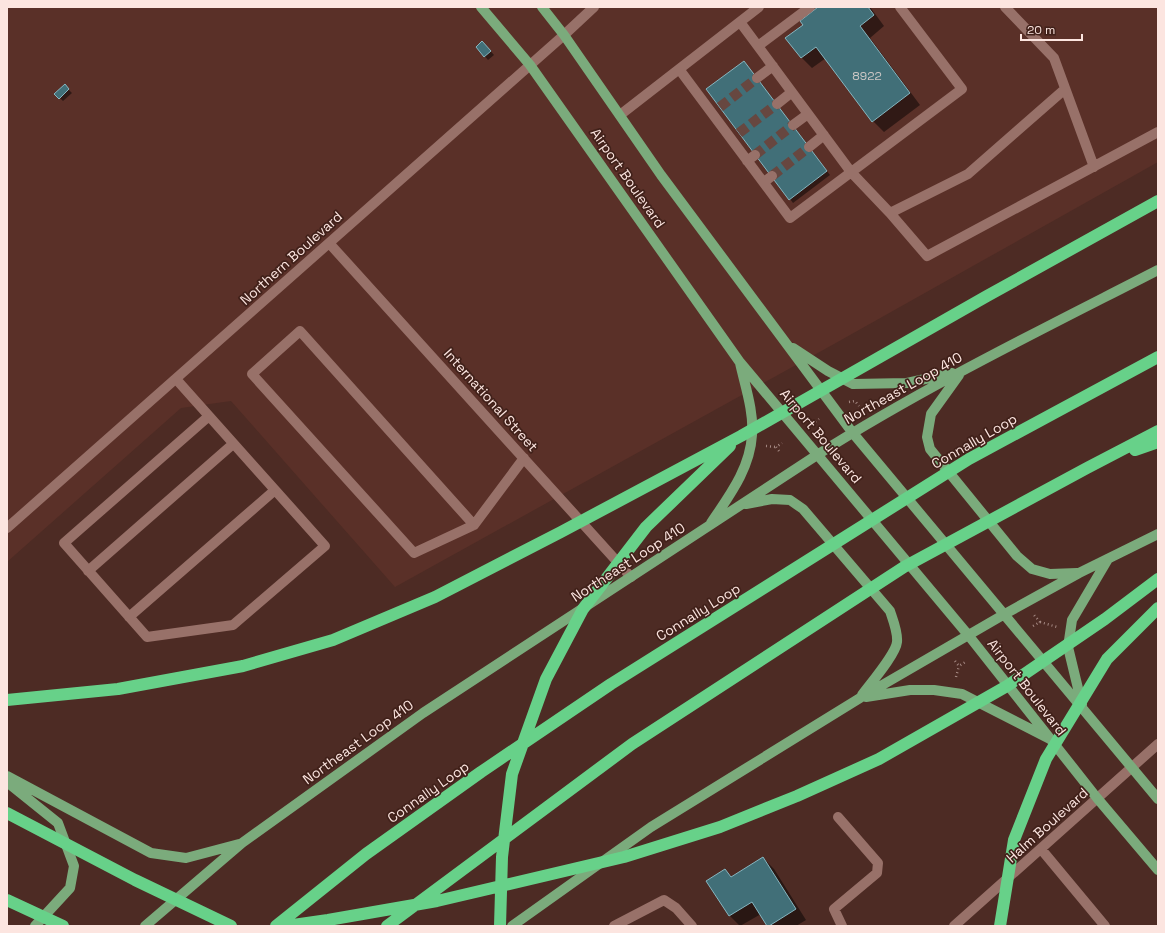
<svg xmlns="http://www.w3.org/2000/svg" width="1165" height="933" viewBox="0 0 1165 933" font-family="'Space Grotesk',sans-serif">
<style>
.built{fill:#5a3028}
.shadow{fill:#0007}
.building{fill:#416f78;stroke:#86b6c0}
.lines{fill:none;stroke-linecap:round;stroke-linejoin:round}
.minor-tunnel{stroke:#674740;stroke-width:10;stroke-dasharray:10 5;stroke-linecap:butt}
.path{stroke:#a68a84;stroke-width:2.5;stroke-dasharray:1 3;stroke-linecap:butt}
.minor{stroke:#987169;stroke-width:10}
.major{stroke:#7bab7c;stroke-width:10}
.highway{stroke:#67d189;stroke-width:12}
.labels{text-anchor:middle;stroke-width:3.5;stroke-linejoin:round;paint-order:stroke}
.number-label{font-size:12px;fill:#cdc8c6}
.street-label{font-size:14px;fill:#fce5e0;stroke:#41211a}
</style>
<rect width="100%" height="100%" fill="#4d2b24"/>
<path class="built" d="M7 7H1158V162L834 344 395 587 231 401 181 408 7 562Z"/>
<path class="shadow" d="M820 7H870L884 26 870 38 920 105 884 132 873 121 826 58 812 68 801 57 804 25Z
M486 46 494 55 488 60 477 47Z
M744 62 830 175 793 203 708 89Z
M65 86 72 93 63 101 56 94Z
M763 858 774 869 806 920 796 926H768L761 914 740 926 730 916 707 881 725 870 732 877Z"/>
<path class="building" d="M818 7H868L874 15 860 26 910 93 872 122 816 47 801 58 785 38 803 25 800 21Z
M482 41 491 51 484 57 476 47Z
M744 61 827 171 789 200 706 89Z
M65 84 69 89 59 99 54 94Z
M763 857 796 909 769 926H767L752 902 729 916 706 881 725 869 731 877Z"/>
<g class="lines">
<path class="minor-tunnel" d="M720 107 757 78
M739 133 777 104
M755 155 793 125
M772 176 809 147"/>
<path class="path" d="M849 402 855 401 859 406
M812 424 819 419
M766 446 776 447
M779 451 776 447 782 443
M1040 622 1057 627
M1033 626 1040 622 1034 615
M996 646 1002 643
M955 661 959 666 967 661
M956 677 959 666"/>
<path class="minor" d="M1005 7 1054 58 1094 167
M740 22 851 172 890 213 927 256 1158 132
M758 46 810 7
M679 69 790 218 962 89 900 7
M757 78 773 66
M777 104 792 92
M620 115 759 7
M793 125 808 114
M809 147 824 135
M747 161 755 155
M764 182 772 176
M890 213 968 174 1065 89
M329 243 631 577
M176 379 325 546 233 625 147 637 64 543 209 416
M474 525 300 331 252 374 414 553 474 525 524 458
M7 528 564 35 594 7
M88 571 233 444
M129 617 275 490
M838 817 878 863 877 873 834 909 842 926
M1041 849 1105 926
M614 926 664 900 676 908 692 926
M954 926 1158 744"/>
<path class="major" d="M481 7 530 65 739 361 969 636 1097 798 1158 870
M542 7 564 35 661 175 852 432 1158 799
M793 348 828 371 853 384 907 383 952 373
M959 375 931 414 927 437 930 449 1017 556 1032 569 1050 574 1077 573
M746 504 772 499 790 500 803 509 890 611C893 620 898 632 897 642 896 654 870 684 862 695
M711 523C729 496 750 469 752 435 754 411 745 386 740 363
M866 697 910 690H934L962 694 1050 739
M1082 705 1068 647 1072 620 1108 559
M7 776 151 853 186 858 239 844
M7 782 58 823 74 866 70 888 35 926
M145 926 242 843 423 713 817 455C926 386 1043 329 1158 270
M512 926 651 827 860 698 1003 615 1079 573 1158 534"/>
<path class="highway" d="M1135 450 1158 442
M7 700 118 689 243 666 333 640 435 597 561 532 741 436 987 296 1158 201
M7 813 135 880 231 926
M7 900 63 926
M276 926 366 854 481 772 611 684 969 459 1158 357
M286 926 328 920 437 901 624 857 720 827 797 796 879 759 1007 686 1105 619 1158 579
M387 926 632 744 904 567 1087 468 1158 431
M500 926 502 857 512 774 546 679 583 609 646 527 730 446
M1000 926 1014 840 1046 759 1107 659 1158 608"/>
</g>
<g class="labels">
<g class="number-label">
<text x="867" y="80">8922</text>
</g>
<g class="street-label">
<text transform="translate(628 178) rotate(55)" y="5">Airport Boulevard</text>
<text transform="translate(291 258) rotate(-42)" y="5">Northern Boulevard</text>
<text transform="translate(903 388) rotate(-29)" y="5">Northeast Loop 410</text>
<text transform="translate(491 400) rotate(48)" y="5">International Street</text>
<text transform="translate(821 436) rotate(50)" y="5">Airport Boulevard</text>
<text transform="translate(974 441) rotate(-30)" y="5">Connally Loop</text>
<text transform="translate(628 562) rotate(-33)" y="5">Northeast Loop 410</text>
<text transform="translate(698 612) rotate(-32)" y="5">Connally Loop</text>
<text transform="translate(1027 687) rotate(52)" y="5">Airport Boulevard</text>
<text transform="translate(358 742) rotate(-36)" y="5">Northeast Loop 410</text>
<text transform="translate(428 792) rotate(-35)" y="5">Connally Loop</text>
<text transform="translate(1047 825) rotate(-42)" y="5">Halm Boulevard</text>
</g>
</g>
<rect width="1165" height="933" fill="none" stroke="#fce5e0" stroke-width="16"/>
<path d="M1021 34v6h61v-6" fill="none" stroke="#fce5e0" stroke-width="2"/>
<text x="1027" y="34" font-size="12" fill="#fce5e0" stroke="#41211a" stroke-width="3" paint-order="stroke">20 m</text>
</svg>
